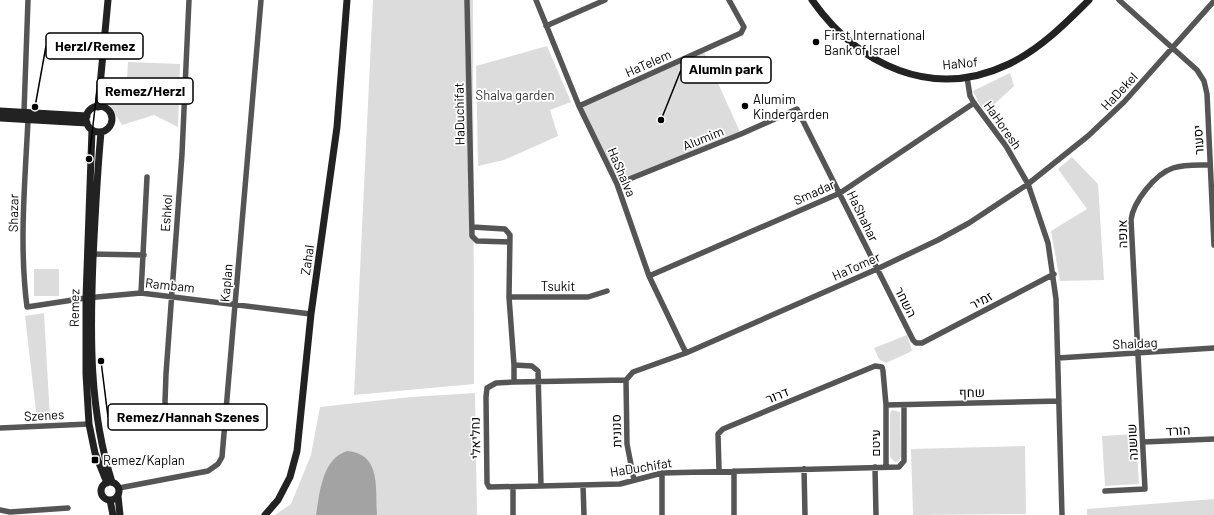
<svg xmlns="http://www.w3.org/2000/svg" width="1214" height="515" viewBox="0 0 1214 515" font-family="Barlow,Heebo,sans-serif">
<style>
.green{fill:#dcdcdc}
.water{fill:#a3a3a3}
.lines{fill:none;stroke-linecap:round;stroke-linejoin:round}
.street{stroke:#555;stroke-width:5.5}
.secondary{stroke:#222;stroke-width:7}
.poi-dot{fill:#000;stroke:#fff;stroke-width:1.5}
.labels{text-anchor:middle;stroke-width:3.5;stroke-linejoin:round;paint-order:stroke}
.poi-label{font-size:13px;fill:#000;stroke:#fff;text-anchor:start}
.street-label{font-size:13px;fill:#000;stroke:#fff}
.park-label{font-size:13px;fill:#333;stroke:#fff}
.leader{fill:none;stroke:#000;stroke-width:1.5}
.callout-dot{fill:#000;stroke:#fff;stroke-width:1.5}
.callout{fill:#fff;stroke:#000;stroke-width:1.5}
.callout-label{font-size:14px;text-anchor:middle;font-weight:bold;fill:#000}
</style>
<rect width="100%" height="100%" fill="#fff"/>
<path class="green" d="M373 0H473L474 384 354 395Z
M547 46 571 102 550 110 558 136 504 160 478 166 476 66Z
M703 50 741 134 617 184 579 106Z
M128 62 180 64 178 127 154 115 122 125 106 99 127 79Z
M1010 73 1014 86 986 112 980 105 973 91Z
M1072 157 1098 184 1104 280 1060 281 1051 231 1087 209 1058 169Z
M34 269H59V296H34Z
M44 313 50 419 37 420 25 316Z
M907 335 912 351 886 363 879 359 874 348Z
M475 393 477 515H275L291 504 311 455 320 407 411 397Z
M892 410 900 412 901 457 899 461 895 462 890 457V414Z
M1136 434 1139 484 1105 486 1102 436Z
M1025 446 1026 514 913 515 911 449Z
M1214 499V515H1087V509Z"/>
<path class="water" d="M347 451C382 454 375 489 377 515H316C320 492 322 459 347 451Z"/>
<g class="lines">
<path class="street" d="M467 0 472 236 477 241 510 242
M536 0 579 106 617 184 649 276 686 353
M1119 0 1197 70 1204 81 1207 94 1214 245
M546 26 605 0
M967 77 970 96 974 103 1006 146 1028 184 1048 243 1056 299 1062 515
M579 106 741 33 744 27 729 0
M24 112 28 0
M28 120C25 182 19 245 27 307L86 298 141 293 311 314
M617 184 741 134 797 109 913 340 916 343H922L1054 274
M472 227 505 229 510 235 509 297 514 365V382
M90 254 144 255
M649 276 840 193 974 103
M141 293 147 177
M509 297H588L607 291
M1058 358 1214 348
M514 365 532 366 538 371 541 486 620 484 662 473 899 467 904 461V405
M626 380 627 444 634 480
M886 405 1059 401
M168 427 165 402 166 374 182 154 189 0
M0 428 89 424
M1143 442 1214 439
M875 467 876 515
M804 469 805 515
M719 470 718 434 723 429 875 366 882 367 883 371 886 405V467
M734 471V515
M662 473V515
M583 485 584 515
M541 486 489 487 487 483 486 397 487 388 496 383 514 382 626 380 633 372 686 353 877 269 938 240 969 223 1028 184 1088 136 1124 102 1214 1
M119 488 208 471 218 464 222 457 261 0
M1105 491 1145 489 1131 220C1133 202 1155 174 1173 168 1185 164 1198 165 1210 165
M0 510 10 512 68 508
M513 515V487"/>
<path class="secondary" d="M812 0C858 65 932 101 1009 64 1040 49 1065 24 1089 0
M86 119a13 13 0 1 1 26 0a13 13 0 1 1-26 0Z
M98 107 108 0
M0 111 87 116
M0 118 87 123
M92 130 86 298V374L89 424 95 453 107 483
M101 132C97 175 95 217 93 259 90 335 89 410 112 482
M101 491a9 9 0 1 1 18 0a9 9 0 1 1-18 0Z
M118 496 120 515
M110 500 113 515
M265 515 278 500 290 477 297 451 311 314 337 127 347 0"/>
</g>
<g class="poi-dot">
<circle cx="816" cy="42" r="4"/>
<circle cx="745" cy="106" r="4"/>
<rect x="91" y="456" width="8" height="8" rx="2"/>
</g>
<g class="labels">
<g class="poi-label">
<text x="824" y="40">First International<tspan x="824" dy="15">Bank of Israel</tspan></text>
<text x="753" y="104">Alumim<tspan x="753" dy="15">Kindergarden</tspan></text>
<text x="103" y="465">Remez/Kaplan</text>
</g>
<g class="street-label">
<text transform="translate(648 63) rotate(-24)" y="5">HaTelem</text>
<text transform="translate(960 63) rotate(-5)" y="5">HaNof</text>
<text transform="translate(1119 91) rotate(-47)" y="5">HaDekel</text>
<text transform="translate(459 114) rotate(-91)" y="5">HaDuchifat</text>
<text transform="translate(1003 125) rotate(55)" y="5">HaHoresh</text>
<text transform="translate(703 138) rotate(-22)" y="5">Alumim</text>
<text transform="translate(1198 140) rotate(-93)" y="5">יסעור</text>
<text transform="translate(622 172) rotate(67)" y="5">HaShalva</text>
<text transform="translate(814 192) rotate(-24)" y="5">Smadar</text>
<text transform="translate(13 213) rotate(-89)" y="5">Shazar</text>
<text transform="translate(166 213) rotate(-86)" y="5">Eshkol</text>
<text transform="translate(863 216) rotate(64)" y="5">HaShahar</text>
<text transform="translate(1122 234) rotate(-91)" y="5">אנפה</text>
<text transform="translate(307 260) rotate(-82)" y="5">Zahal</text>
<text transform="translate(856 266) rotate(-24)" y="5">HaTomer</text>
<text transform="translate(226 283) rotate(-85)" y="5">Kaplan</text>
<text transform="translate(170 285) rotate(6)" y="5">Rambam</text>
<text x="558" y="291">Tsukit</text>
<text transform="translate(981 300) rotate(-27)" y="5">זמיר</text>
<text transform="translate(906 302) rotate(63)" y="5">השחר</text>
<text transform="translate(74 308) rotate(-89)" y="5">Remez</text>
<text transform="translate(1135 343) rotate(-3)" y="5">Shaldag</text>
<text transform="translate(972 392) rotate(-1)" y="5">שחף</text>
<text transform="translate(777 395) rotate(-22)" y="5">דרור</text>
<text transform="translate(44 415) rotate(-3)" y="5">Szenes</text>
<text transform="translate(1178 430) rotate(-3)" y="5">הורד</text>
<text transform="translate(616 431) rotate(-92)" y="5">סנונית</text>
<text transform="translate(475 438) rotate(-91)" y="5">נחליאלי</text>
<text transform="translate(1132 442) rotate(-93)" y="5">שושנה</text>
<text transform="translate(875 443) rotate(-90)" y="5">עיטם</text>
<text transform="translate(641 467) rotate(-9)" y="5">HaDuchifat</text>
</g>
<g class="park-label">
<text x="515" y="100">Shalva garden</text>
</g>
</g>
<path class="leader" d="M35 107L46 46M661 120L681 70M89 159L97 91M101 361L108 417"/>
<g class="callout-dot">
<circle cx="35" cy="107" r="4"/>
<circle cx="661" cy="120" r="4"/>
<circle cx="89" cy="159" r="4"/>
<circle cx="101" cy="361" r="4"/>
</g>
<g class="callout">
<rect x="46" y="33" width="97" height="26" rx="4"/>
<rect x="681" y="57" width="90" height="26" rx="4"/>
<rect x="97" y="78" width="96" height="26" rx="4"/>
<rect x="108" y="404" width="159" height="26" rx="4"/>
</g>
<g class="callout-label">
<text x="95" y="51">Herzl/Remez</text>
<text x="726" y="74">Alumin park</text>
<text x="145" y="96">Remez/Herzl</text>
<text x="188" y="422">Remez/Hannah Szenes</text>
</g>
</svg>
